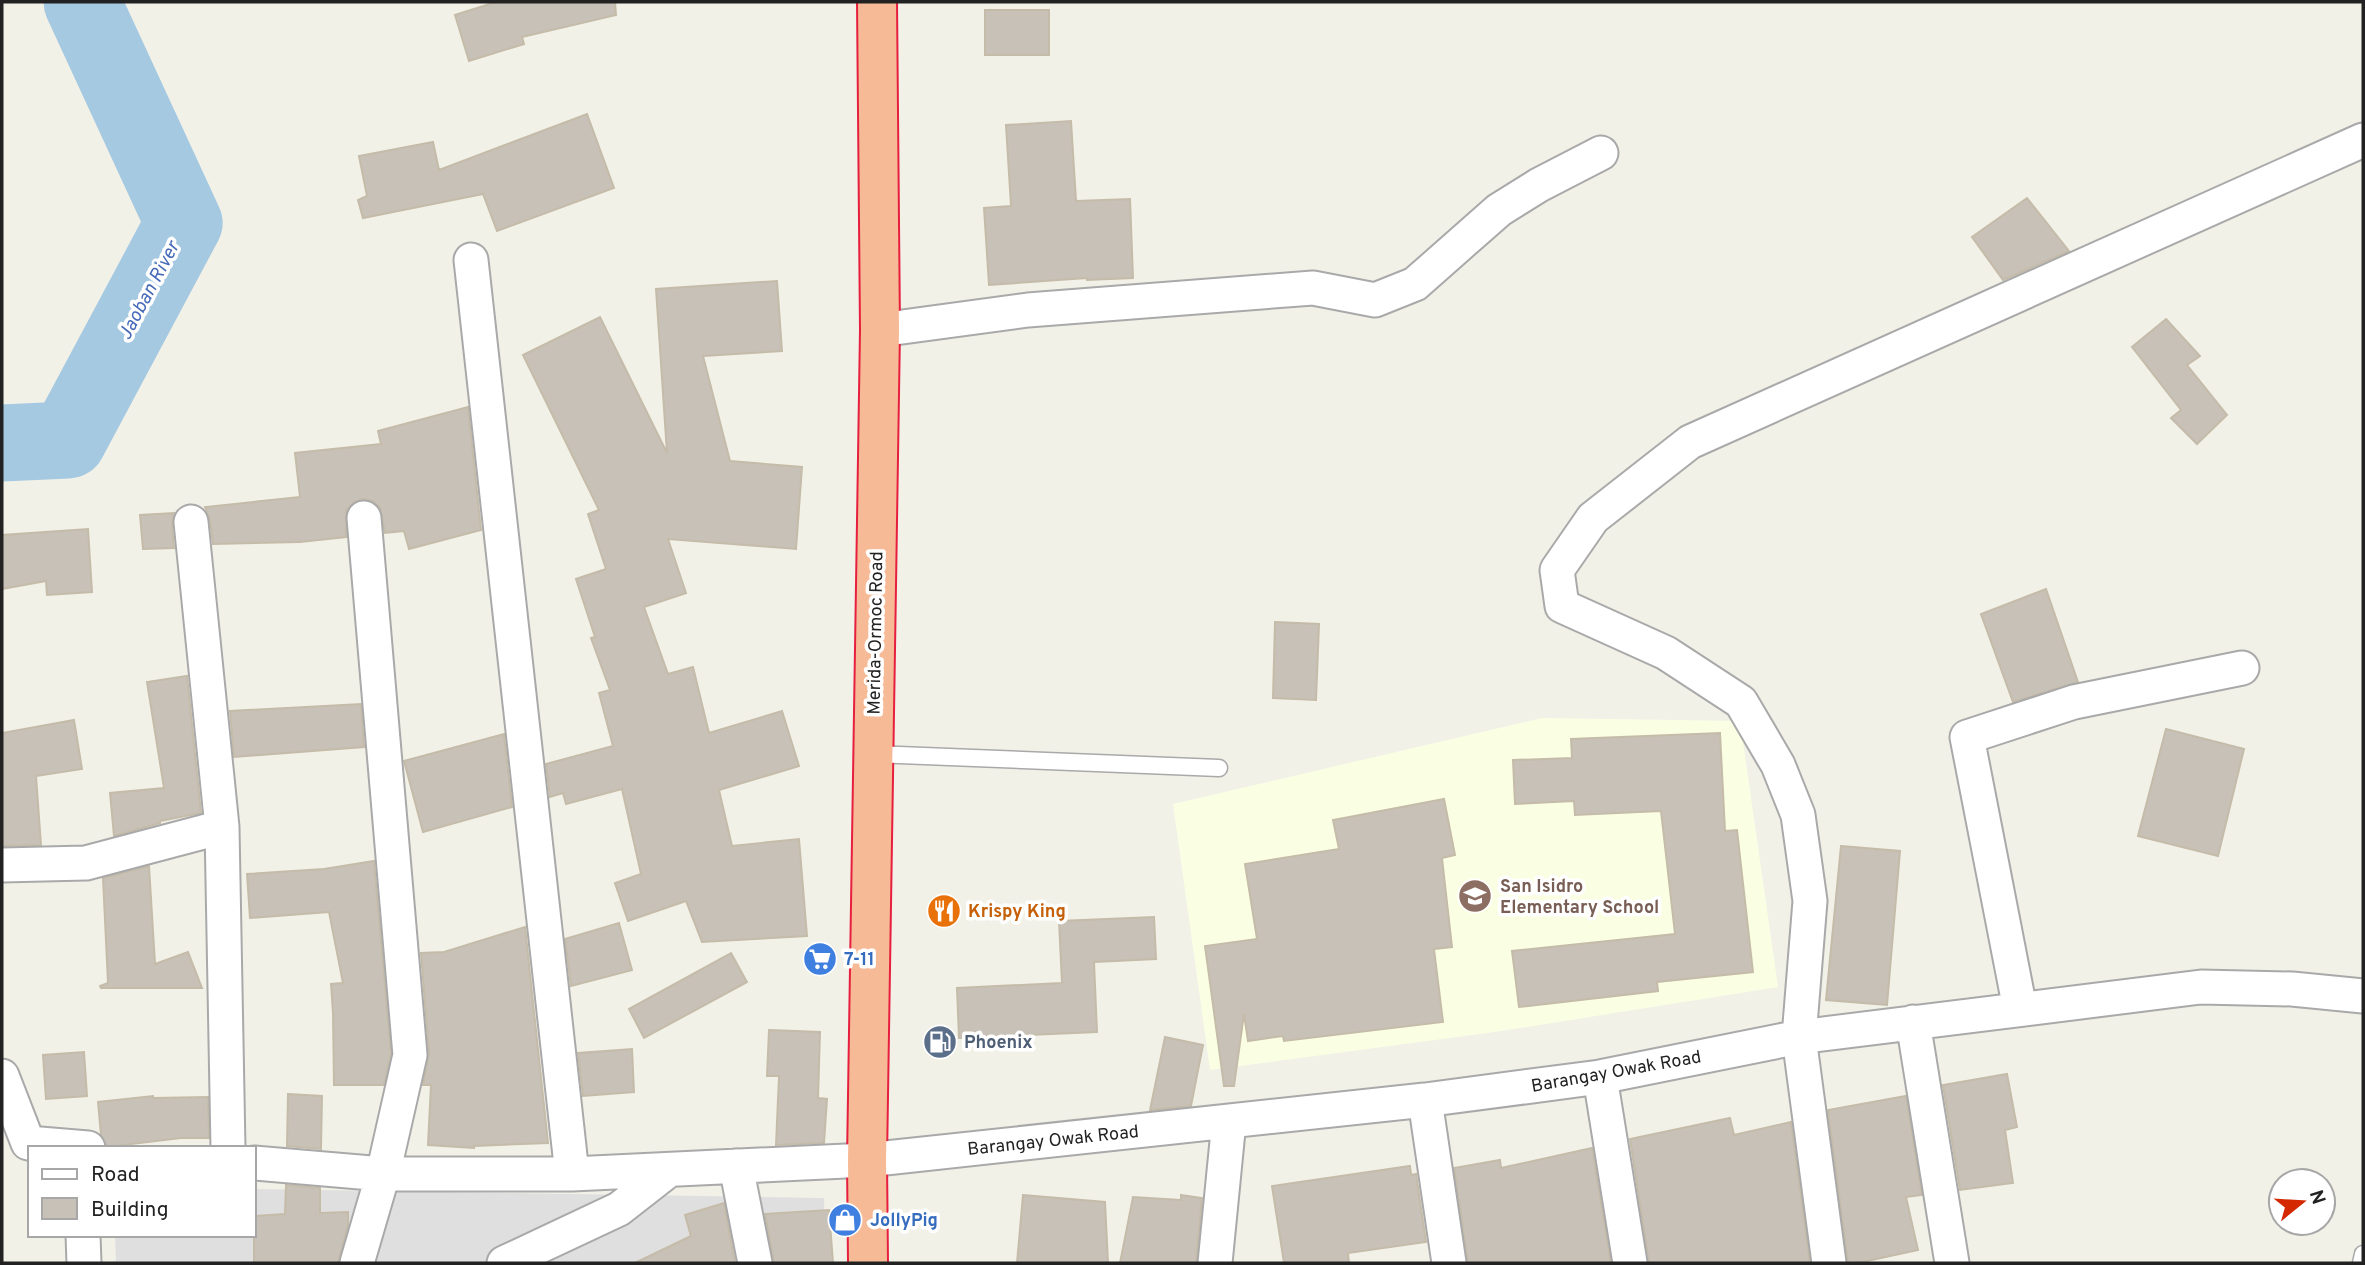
<svg xmlns="http://www.w3.org/2000/svg" width="2365" height="1265" viewBox="0 0 2365 1265" font-family="Overpass,sans-serif">
<style>
.residential{fill:#e0dfdf}
.education{fill:#faffe4}
.lines{fill:none;stroke-linecap:round;stroke-linejoin:round}
.river{stroke:#a6c9e2;stroke-width:77}
.building{fill:#c8c1b7;stroke:#c5bba9;stroke-width:2}
.service-casing{stroke:#a9a9a9;stroke-width:19}
.minor-casing{stroke:#a9a9a9;stroke-width:37}
.trunk-casing{stroke:#e71f3e;stroke-width:42}
.service{stroke:#fff;stroke-width:16}
.minor{stroke:#fff;stroke-width:33}
.trunk{stroke:#f6ba96;stroke-width:38}
.labels{text-anchor:middle;stroke-width:7;stroke-linejoin:round;paint-order:stroke}
.street-label{font-size:18px;fill:#222;stroke:#fff}
.education-label{font-size:18px;font-weight:bold;fill:#785e54;stroke:#fff;text-anchor:start}
.food-label{font-size:18px;font-weight:bold;fill:#c56008;stroke:#fff;text-anchor:start}
.shop-label{font-size:18px;font-weight:bold;fill:#366cbe;stroke:#fff;text-anchor:start}
.service-label{font-size:18px;font-weight:bold;fill:#4e5e75;stroke:#fff;text-anchor:start}
.water-label{font-size:19px;font-style:italic;fill:#466ab9;stroke:#fff}
</style>
<rect width="100%" height="100%" fill="#f2f1e8"/>
<path class="residential" d="M254 1189 824 1198 825 1263H116L115 1235H254Z"/>
<path class="education" d="M1542 718 1740 721 1778 987 1495 1032 1210 1070 1173 804Z"/>
<g class="lines">
<path class="river" d="M2 443 68 440 184 223 82 2"/>
</g>
<path class="building" d="M496 2H615L616 15 522 37 524 44 469 61 455 15Z
M985 10H1049V55H985Z
M587 114 614 188 497 231 483 194 363 218 358 200 367 196 359 156 433 142 439 170Z
M1071 121 1076 201 1130 199 1133 278 1087 280V278L989 285 984 208 1011 206 1006 125Z
M2027 198 2069 251 2003 280 1972 237Z
M777 281 782 351 703 356 730 461 802 467 796 549 668 539 686 593 644 607 668 674 693 667 709 733 782 711 799 766 719 790 732 846 799 839 807 936 702 942 686 901 628 921 615 883 641 874 622 789 566 804 563 793 550 797 546 764 613 746 599 693 610 690 591 638 595 637 576 579 606 569 588 514 599 510 523 355 600 317 667 453 656 289Z
M2166 319 2200 356 2187 365 2227 415 2197 444 2171 418 2181 410 2132 347Z
M468 407 481 530 409 549 404 531 385 533 380 508 373 501 363 499 354 502 346 510V537L300 542 213 544 210 520 205 507 300 497 295 453 381 444 378 431Z
M174 513 172 524 174 548 143 549 140 515Z
M88 529 92 592 47 595 46 581 2 589V535Z
M2046 589 2078 682 2013 702 1981 614Z
M1275 622 1319 624 1316 700 1273 698Z
M187 676 201 813 160 821V823L114 836 110 793 164 788 147 682Z
M361 704 364 747 234 757 230 711Z
M74 720 82 769 36 776 41 845 2 846V733Z
M2166 729 2244 749 2218 856 2138 836Z
M1720 733 1725 831 1737 830 1753 972 1657 982 1658 991 1519 1007 1512 951 1675 934 1661 811 1575 815 1574 801 1515 804 1513 760 1572 758 1571 739Z
M504 734 512 807 423 832 404 761Z
M1444 799 1455 855 1442 858 1452 947 1434 949 1443 1022 1284 1041 1283 1036 1248 1041 1244 1014 1234 1086H1224L1205 946 1257 939 1245 864 1339 849 1333 820Z
M1841 846 1900 851 1887 1005 1826 1000Z
M374 861 391 1054 384 1085H334L333 1013 331 984 343 983 329 912 250 918 247 874 324 869Z
M149 866 155 964 188 952 202 988H101L100 986 108 983 103 878Z
M1154 917 1156 959 1094 962 1097 1032 959 1038 957 988 1062 983 1059 921Z
M619 923 632 970 571 986 565 939Z
M525 927 548 1143 474 1146V1148L428 1145 431 1085H423L429 1053 421 953 444 952Z
M731 953 747 982 644 1038 629 1009Z
M769 1030 820 1032 818 1098 827 1099 824 1143 776 1145 779 1076H767Z
M1165 1037 1203 1045 1191 1106 1150 1110Z
M632 1049 634 1092 583 1096 578 1053Z
M84 1052 87 1096 46 1099 43 1055Z
M2007 1074 2017 1127 2005 1130 2013 1183 1960 1190 1943 1085Z
M288 1094 322 1096 321 1149 287 1146Z
M153 1096V1098L208 1097 209 1138H181L107 1147 101 1135 98 1102Z
M1906 1096 1922 1195 1906 1197 1918 1250 1858 1263H1848L1828 1110Z
M1730 1118 1734 1135 1791 1122 1810 1263H1649L1630 1139Z
M1592 1148 1611 1263H1468L1454 1168 1500 1160 1501 1168Z
M1410 1166 1411 1175 1416 1174 1426 1242 1348 1253 1349 1263H1284L1272 1186Z
M286 1185 320 1188V1213L348 1212V1225L338 1263H254V1216L285 1214Z
M1023 1195 1105 1202 1108 1263H1017Z
M1181 1195 1202 1198 1196 1263H1120L1133 1197 1181 1200Z
M724 1203 735 1263H635L691 1236 685 1215Z
M829 1210 833 1263H774L765 1214Z"/>
<g class="lines">
<g class="service-casing">
<path id="service" d="M874 754 1219 768
M2361 1263 2363 1254"/>
</g>
<g class="minor-casing">
<path id="minor" d="M471 260 572 1174
M880 330 1028 310 1313 288 1375 300 1415 284 1499 210 1539 185 1601 153
M222 827 228 1148
M2 865 86 863 222 827 191 522
M2020 1009 1967 737 2074 702 2242 668
M1913 1022 1952 1263
M2 1076 28 1143 88 1148
M1600 1077 1630 1263
M1425 1100 1449 1263
M254 1163 383 1174H572L867 1160 1425 1100 1600 1077 1799 1037 2201 987 2292 989 2363 996
M736 1166 755 1263
M83 1235 84 1263
M357 1263 383 1174 410 1055 364 518
M504 1263 619 1209 669 1170
M1215 1263 1229 1121
M1829 1263 1799 1037 1810 901 1798 815 1778 765 1741 702 1666 653 1562 606 1557 570 1593 518 1690 442 2363 140"/>
</g>
<g class="trunk-casing">
<path id="trunk" d="M868 1263 867 1160 880 330 877 2"/>
</g>
<use href="#service" class="service"/>
<use href="#minor" class="minor"/>
<use href="#trunk" class="trunk"/>
</g>
<defs>
<g id="school-disc" transform="scale(1.75)"><circle r="9.5" fill="#8d6e63" stroke="#fff"/><path d="M0-5L7-2L0 1L-7-2ZM-4 1L0 2.5L4 1V4Q0 6-4 4Z" fill="#fff"/></g>
<g id="restaurant-disc" transform="scale(1.75)"><circle r="9.5" fill="#e8710a" stroke="#fff"/><path d="M-5-6h1v4h1v-4h1v4h1v-4h1v5L-1.5 .5V6h-2V.5L-5-1ZM5-6V6H3V1.5H1.5Q1.5-4 5-6Z" fill="#fff"/></g>
<g id="supermarket-disc" transform="scale(1.75)"><circle r="9.5" fill="#3f7fe0" stroke="#fff"/><path d="M-6-5.5h2.5l.6 2H6L4.5 2H-2.5L-4.4-4H-6ZM-1.5 3.2a1.3 1.3 0 1 0 .1 0ZM3 3.2a1.3 1.3 0 1 0 .1 0Z" fill="#fff"/></g>
<g id="fuel-disc" transform="scale(1.75)"><circle r="9.5" fill="#5c6f8a" stroke="#fff"/><path d="M-5.5-6h7V0h2V4h1.3V-2.5L3-4.5l.8-.8L6-3V5H2.5V1h-1V6h-7ZM-4.2-4.7v3.2H.2V-4.7Z" fill="#fff"/></g>
<g id="shop-disc" transform="scale(1.75)"><circle r="9.5" fill="#3f7fe0" stroke="#fff"/><path d="M-5-2.5h2.3a2.7 3.5 0 0 1 5.4 0H5L5.5 6h-11ZM-1.5-2.5h3a1.5 2.3 0 0 0-3 0Z" fill="#fff"/></g>
</defs>
<g fill-rule="evenodd">
<use href="#school-disc" x="1475" y="896"/>
<use href="#restaurant-disc" x="944" y="911"/>
<use href="#supermarket-disc" x="820" y="959"/>
<use href="#fuel-disc" x="940" y="1042"/>
<use href="#shop-disc" x="845" y="1220"/>
</g>
<g class="labels">
<g class="street-label">
<text transform="translate(875 633) rotate(-89)" y="6">Merida-Ormoc Road</text>
<text transform="translate(1616 1071) rotate(-10)" y="6">Barangay Owak Road</text>
<text transform="translate(1053 1140) rotate(-6)" y="6">Barangay Owak Road</text>
</g>
<g class="education-label">
<text x="1500" y="892">San Isidro<tspan x="1500" dy="21">Elementary School</tspan></text>
</g>
<g class="food-label">
<text x="968" y="917">Krispy King</text>
</g>
<g class="shop-label">
<text x="844" y="965">7-11</text>
<text x="870" y="1226">JollyPig</text>
</g>
<g class="service-label">
<text x="964" y="1048">Phoenix</text>
</g>
<g class="water-label">
<text transform="translate(148 290) rotate(-62)" y="7">Jaoban River</text>
</g>
</g>
<rect width="2365" height="1265" fill="none" stroke="#222222" stroke-width="7"/>
<rect x="28" y="1146" width="228" height="91" fill="#ffffff" stroke="#a7a7a7" stroke-width="2"/>
<rect x="42" y="1169" width="35" height="10" fill="#ffffff" stroke="#a7a7a7" stroke-width="2"/>
<text x="91" y="1181" font-size="21" fill="#222222">Road</text>
<rect x="42" y="1198" width="35" height="21" fill="#c8c1b7" stroke="#a7a7a7" stroke-width="2"/>
<text x="91" y="1216" font-size="21" fill="#222222">Building</text>
<g transform="translate(2302 1202) rotate(72)"><circle r="33" fill="#ffffff" stroke="#a7a7a7" stroke-width="2"/>
<path d="M0-5L12 26L0 18L-12 26Z" fill="#d32800"/>
<text y="-10" font-size="19" font-weight="bold" text-anchor="middle" fill="#222222">N</text>
</g>
</svg>
